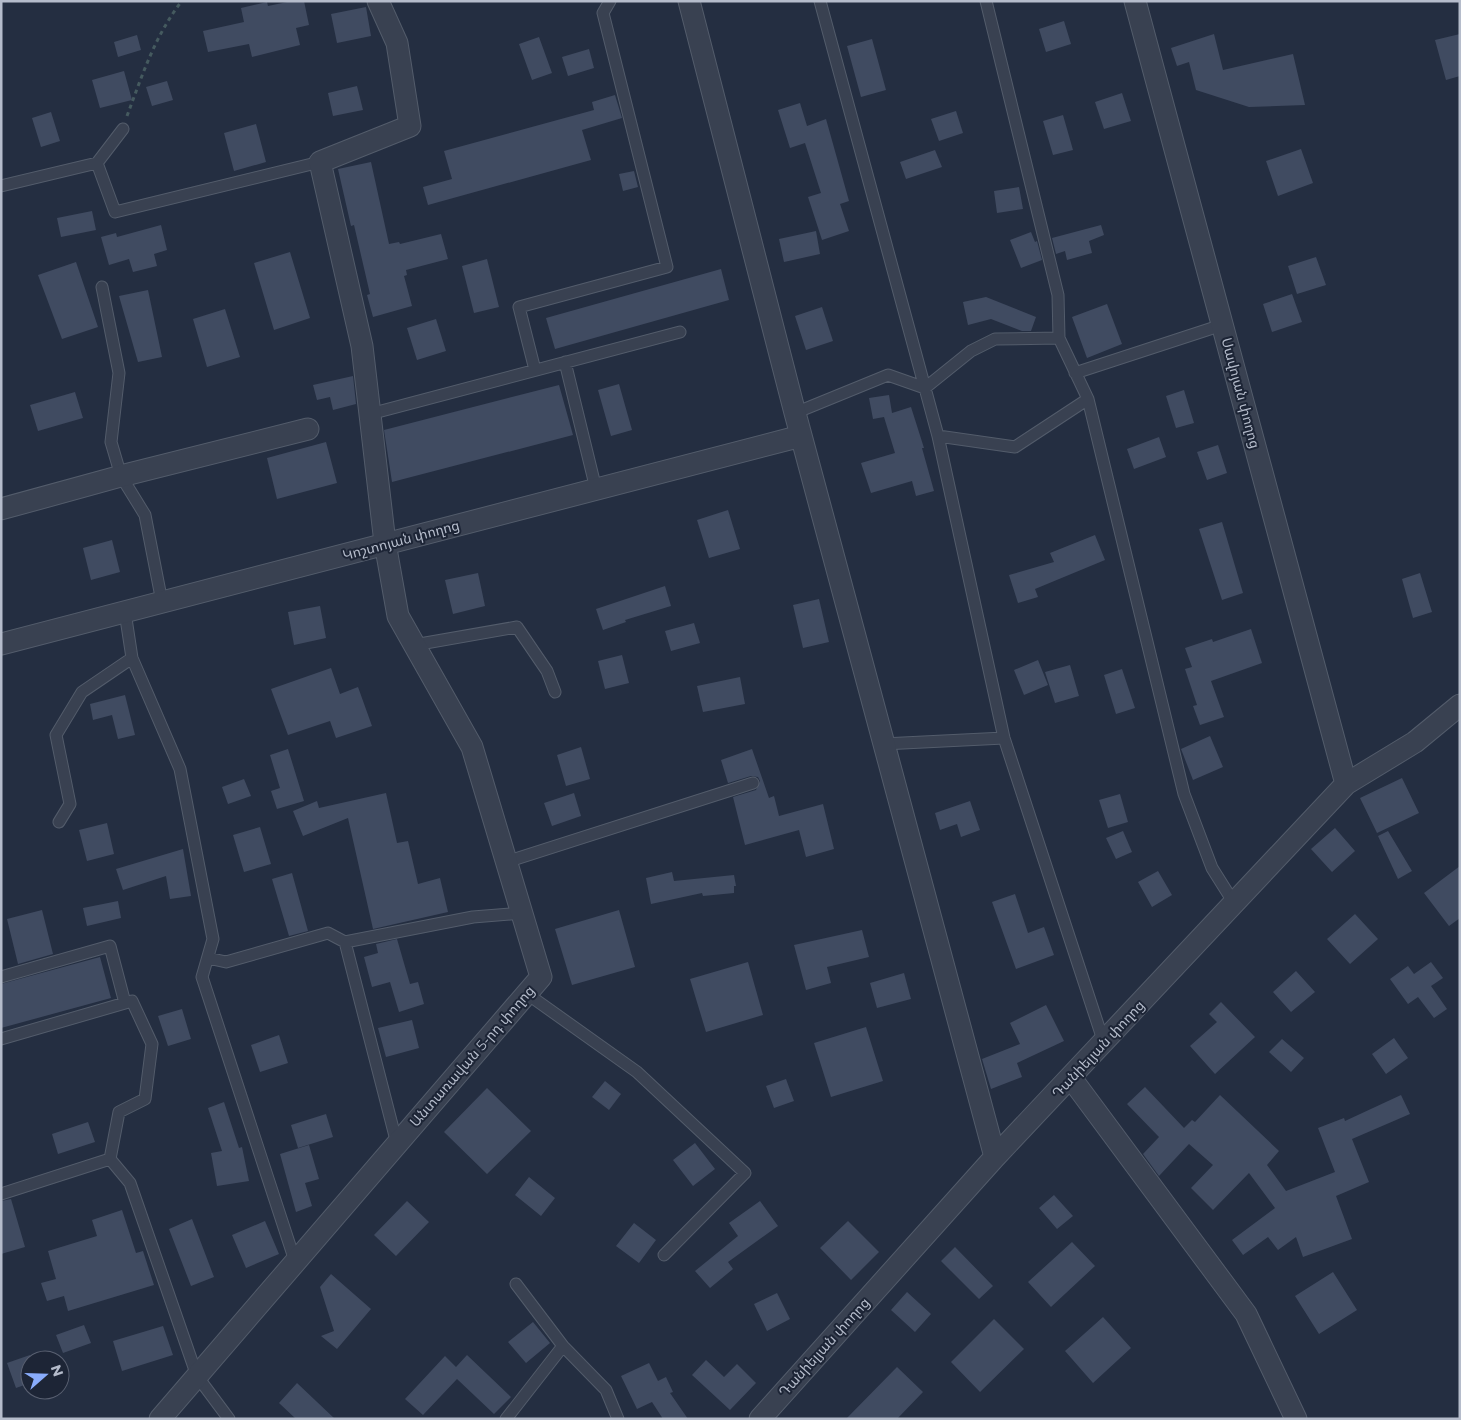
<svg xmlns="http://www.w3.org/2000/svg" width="1461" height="1420" viewBox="0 0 1461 1420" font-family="Montserrat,'Noto Sans Armenian',sans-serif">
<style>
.building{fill:#404b61}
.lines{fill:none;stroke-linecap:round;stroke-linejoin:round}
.service-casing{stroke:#535c6b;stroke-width:13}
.minor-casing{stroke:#535c6b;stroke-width:23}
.path{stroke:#455a5f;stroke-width:3;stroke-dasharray:4 4;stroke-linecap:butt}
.service{stroke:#394151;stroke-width:11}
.minor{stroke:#394151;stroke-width:21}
.labels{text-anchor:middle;stroke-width:4;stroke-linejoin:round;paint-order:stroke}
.street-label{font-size:14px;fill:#b5bccb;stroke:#1d2536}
</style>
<rect width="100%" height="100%" fill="#242e41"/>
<path class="building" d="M292 1H304L309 25 296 28 300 45 252 57 249 44 208 52 203 31 244 22 241 8 267 2 268 6Z
M366 7 371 36 337 43 331 14Z
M1064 21 1071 44 1046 52 1039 29Z
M1214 34 1223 70 1293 54 1305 105 1249 107 1196 90 1189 62 1177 66 1171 48Z
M1460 34V76L1446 80 1435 40Z
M137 35 141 50 118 57 114 42Z
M539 37 552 73 532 80 519 44Z
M872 39 886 90 861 97 847 46Z
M589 49 594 68 568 76 562 57Z
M124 71 132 100 100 108 92 80Z
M167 81 173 100 152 106 146 87Z
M357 86 363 110 333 116 328 93Z
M1122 93 1131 121 1104 129 1095 102Z
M615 95 622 118 582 130 591 160 428 205 423 187 452 179 444 151 594 110 592 102Z
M800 103 807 126 826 119 849 201 840 204 849 231 822 240 808 197 821 193 805 143 790 148 778 110Z
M956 111 963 133 939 141 931 119Z
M51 112 60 141 41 147 32 118Z
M1063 115 1073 150 1053 155 1043 121Z
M256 124 266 162 234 171 224 133Z
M1301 149 1313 183 1278 196 1266 161Z
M935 150 942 167 906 179 900 162Z
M371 162 389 244 399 242 400 244 441 234 448 259 406 270 407 275 404 276 412 306 373 317 367 295 370 294 354 225 351 226 338 169Z
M634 171 638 187 623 191 619 174Z
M1019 187 1023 209 997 213 994 191Z
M92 211 96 230 61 237 57 218Z
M161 225 167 250 154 254 157 266 133 272 129 259 109 265 101 237 116 233 117 237Z
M1101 225 1104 235 1089 241 1092 253 1067 260 1065 251 1056 254 1052 238Z
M816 231 820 254 784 262 779 239Z
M1031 232 1035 242 1037 241 1042 260 1021 268 1010 240Z
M290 252 310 318 274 330 254 263Z
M1316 257 1326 285 1297 294 1288 266Z
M487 259 499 307 474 313 462 266Z
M76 262 98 327 62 339 38 275Z
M721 269 729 300 555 349 546 318Z
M148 290 162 357 138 362 119 296Z
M1292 294 1302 322 1272 332 1263 304Z
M986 297 1036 317 1031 331H1022L991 319 968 325 963 302Z
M1107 304 1122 344 1087 358 1072 317Z
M822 307 833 341 806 350 795 316Z
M225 309 240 357 207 367 193 319Z
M436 319 446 351 417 360 407 328Z
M353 376 356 404 333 410 330 397 317 400 313 385Z
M619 384 632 430 611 436 598 390Z
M559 385 573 435 392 482 384 430Z
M1184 390 1194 423 1176 428 1166 396Z
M75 392 83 418 38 431 30 405Z
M889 395 892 413 911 407 924 448H922L934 491 916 496 912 481 871 493 861 463 895 453 884 417 873 419 869 398Z
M1159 437 1166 457 1134 469 1127 449Z
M326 442 337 483 277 499 267 458Z
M1218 445 1227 473 1207 480 1197 452Z
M728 510 740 549 709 558 697 520Z
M1222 522 1243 593 1222 600 1199 529Z
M1095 535 1105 560 1035 589 1038 597 1018 603 1009 575 1054 562 1050 553Z
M112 540 120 572 91 580 83 548Z
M478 573 485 606 453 614 445 580Z
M1420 573 1432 612 1413 618 1402 579Z
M665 586 671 606 625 620 626 622 603 630 596 609Z
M819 599 829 642 803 648 793 605Z
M320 606 326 638 294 645 288 612Z
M694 623 700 643 671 651 665 631Z
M1251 629 1262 663 1211 681 1224 717 1200 725 1193 706 1197 705 1185 669 1192 667 1185 648 1212 639 1213 642Z
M622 655 629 683 605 689 598 661Z
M1038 660 1048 685 1024 695 1014 670Z
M1070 665 1079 696 1055 703 1045 672Z
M331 668 340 694 358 687 372 726 336 738 330 721 288 735 271 689Z
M1122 669 1135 708 1116 714 1104 675Z
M740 677 745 704 703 712 697 686Z
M125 695 135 735 118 739 112 715 93 720 90 704Z
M1210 736 1223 767 1193 780 1181 749Z
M581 747 590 779 566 786 557 755Z
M288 749 304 801 277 809 271 791 280 788 270 755Z
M752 749 769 798 774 796 779 816 823 804 834 849 806 857 799 830 745 845 733 797 756 790 760 781 758 777 751 776 728 783 721 760Z
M1402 778 1419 813 1377 833 1360 798Z
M244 779 251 796 228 804 222 787Z
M386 793 397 843 408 841 418 884 440 878 448 912 373 929 348 818 303 836 293 811 317 801 319 808Z
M574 793 581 816 552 826 544 803Z
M1120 794 1128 822 1108 828 1099 800Z
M970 801 980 830 961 837 957 824 940 830 935 813Z
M107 823 114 854 87 861 79 830Z
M260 827 271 864 244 872 233 835Z
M1335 828 1355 851 1332 872 1311 849Z
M1123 831 1132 852 1116 859 1106 838Z
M1388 831 1412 871 1398 879 1378 836Z
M183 849 191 896 170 899 166 876 123 890 116 869Z
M1460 866V918L1449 926 1424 893Z
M1158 871 1172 895 1152 907 1138 882Z
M672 872 674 881 734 875 736 886H734V893L703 896 702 893 651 904 646 878Z
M292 873 308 931 289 936 272 879Z
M1015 894 1028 933 1044 927 1054 955 1016 969 992 902Z
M118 901 121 918 87 926 83 908Z
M42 910 53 954 18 964 7 919Z
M619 910 635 967 572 985 555 929Z
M1355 914 1378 939 1350 964 1327 939Z
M862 930 869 957 827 967 831 983 806 990 794 945Z
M397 939 410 984 418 982 424 1004 399 1012 390 982 372 987 364 957 378 953 376 944Z
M100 957 111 998 1 1028V984Z
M748 962 763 1015 706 1032 690 979Z
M1431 962 1443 978 1431 986 1447 1009 1434 1018 1418 997 1408 1004 1390 979 1408 966 1414 974Z
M1296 971 1315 992 1291 1012 1273 992Z
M904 973 911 999 877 1008 870 983Z
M1221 1002 1255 1037 1215 1074 1190 1046 1217 1022 1209 1014Z
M1046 1005 1064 1041 1017 1063 1022 1077 991 1089 982 1059 1020 1044 1010 1023Z
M182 1009 191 1039 168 1046 158 1016Z
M412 1020 419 1048 386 1057 378 1028Z
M866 1027 883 1081 831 1097 814 1043Z
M279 1035 288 1063 260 1072 251 1045Z
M1394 1038 1408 1058 1386 1074 1372 1054Z
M1282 1039 1304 1058 1291 1072 1269 1052Z
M786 1079 794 1101 774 1108 766 1086Z
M605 1081 621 1094 609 1110 592 1097Z
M1145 1087 1184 1128 1192 1120 1195 1122 1220 1095 1279 1151 1267 1165 1286 1191 1335 1172 1318 1128 1344 1118 1345 1121 1401 1095 1410 1114 1352 1139 1369 1182 1336 1196 1352 1239 1303 1257 1296 1237 1278 1250 1268 1237 1243 1255 1232 1240 1275 1208 1249 1173 1213 1210 1191 1188 1213 1165 1189 1144 1159 1176 1143 1154 1159 1137 1127 1104Z
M487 1088 531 1131 487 1174 444 1132Z
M224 1102 239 1148 242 1147 249 1181 217 1186 211 1153 222 1151 208 1108Z
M326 1114 333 1137 298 1148 291 1125Z
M88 1122 95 1142 58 1154 52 1134Z
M695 1143 715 1169 693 1186 673 1160Z
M309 1145 319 1179 305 1183 312 1206 296 1212 280 1154Z
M529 1177 555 1198 541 1216 515 1195Z
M1054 1195 1073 1216 1057 1229 1039 1208Z
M11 1199 25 1247 1 1254V1201Z
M407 1201 429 1222 396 1256 374 1235Z
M760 1201 778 1226 728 1262 733 1269 710 1288 695 1271 738 1236 729 1223Z
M122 1210 136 1253 143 1251 154 1285 68 1311 64 1296 47 1301 41 1283 56 1279 48 1251 97 1236 92 1220Z
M192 1219 214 1277 191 1286 169 1229Z
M265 1221 279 1254 246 1268 232 1235Z
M848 1221 879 1252 851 1280 820 1248Z
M634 1223 656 1240 639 1263 616 1246Z
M1072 1242 1095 1266 1051 1307 1028 1282Z
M955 1247 993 1286 979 1299 941 1261Z
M1333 1272 1357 1310 1319 1334 1295 1296Z
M331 1274 371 1309 337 1349 321 1336 334 1331 320 1287Z
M907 1292 931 1314 915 1332 891 1310Z
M777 1293 790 1319 767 1331 754 1304Z
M1103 1317 1131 1348 1093 1383 1065 1351Z
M994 1319 1024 1349 980 1392 951 1362Z
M533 1322 550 1343 526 1363 508 1342Z
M84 1325 91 1343 63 1353 56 1335Z
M163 1326 173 1355 122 1371 113 1341Z
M30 1355V1383L16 1388 7 1363Z
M467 1355 511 1397 494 1414 457 1379 423 1415 405 1399 445 1356 456 1367Z
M706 1360 724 1377 737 1364 756 1383 730 1410 692 1375Z
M649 1363 658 1381 666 1377 673 1392 670 1393 688 1419H663L652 1402 637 1409 621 1376Z
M897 1367 923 1392 897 1419H846Z
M297 1383 335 1419H296L279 1403Z"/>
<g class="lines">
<g class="service-casing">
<path id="service" d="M820 1 938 436 1004 738 1104 1043
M986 1 1058 295 1059 338 1088 399 1184 794 1212 868 1234 903
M97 163 115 212 320 162
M1 186 97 163 123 129
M102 287 119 373 111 442 121 476 145 515 162 602
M565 362 596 489
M535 370 519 307 667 267 603 13 610 1
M1075 373 1222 325
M795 413 888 375 925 388 971 351 995 339 1059 338
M370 414 680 332
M938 436 1015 447 1088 399
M125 612 132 658 180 769 213 939 202 977 295 1261
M414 645 517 627 547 671 555 692
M883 744 1004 738
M59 822 70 804 56 735 82 692 132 658
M506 862 753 783
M345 942 397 1144
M208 958 226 962 328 933 345 942 473 917 522 913
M1 977 110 946 125 1003
M526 993 637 1072 745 1173 664 1255
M1 1039 132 1001 152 1044 145 1099 119 1112 110 1159 130 1183 197 1376 229 1419
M1 1194 110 1159
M516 1284 563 1346 606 1390 618 1419
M506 1419 563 1346"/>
</g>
<g class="minor-casing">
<path id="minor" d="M689 1 795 413 995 1157
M1135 1 1346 784
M1 509 121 476 308 429
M1 644 801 436
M1071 1078 1246 1314 1296 1419
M160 1419 541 977 472 747 398 616 385 543 362 346 320 162 410 126 397 43 378 1
M760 1419 995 1157 1346 784 1415 742 1460 705"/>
</g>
<path class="path" d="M127 116C142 76 155 35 182 1"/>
<use href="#service" class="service"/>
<use href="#minor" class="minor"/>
</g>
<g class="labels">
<g class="street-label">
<text transform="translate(1241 393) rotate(75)" y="5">Սավոյան փողոց</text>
<text transform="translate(401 540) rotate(-15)" y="5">Կոշտոյան փողոց</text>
<text transform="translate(1098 1049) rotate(-47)" y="5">Դանիելյան փողոց</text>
<text transform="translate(472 1056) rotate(-49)" y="5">Անտառավան 5-րդ փողոց</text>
<text transform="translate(824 1347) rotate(-48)" y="5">Դանիելյան փողոց</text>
</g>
</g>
<rect width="1461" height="1420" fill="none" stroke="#b5bccb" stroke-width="5"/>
<g transform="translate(45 1375) rotate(70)"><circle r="24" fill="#1d2536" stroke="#5a6172"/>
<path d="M0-4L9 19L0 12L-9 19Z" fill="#89acfc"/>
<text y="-8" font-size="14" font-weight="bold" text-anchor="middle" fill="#b5bccb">N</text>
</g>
</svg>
